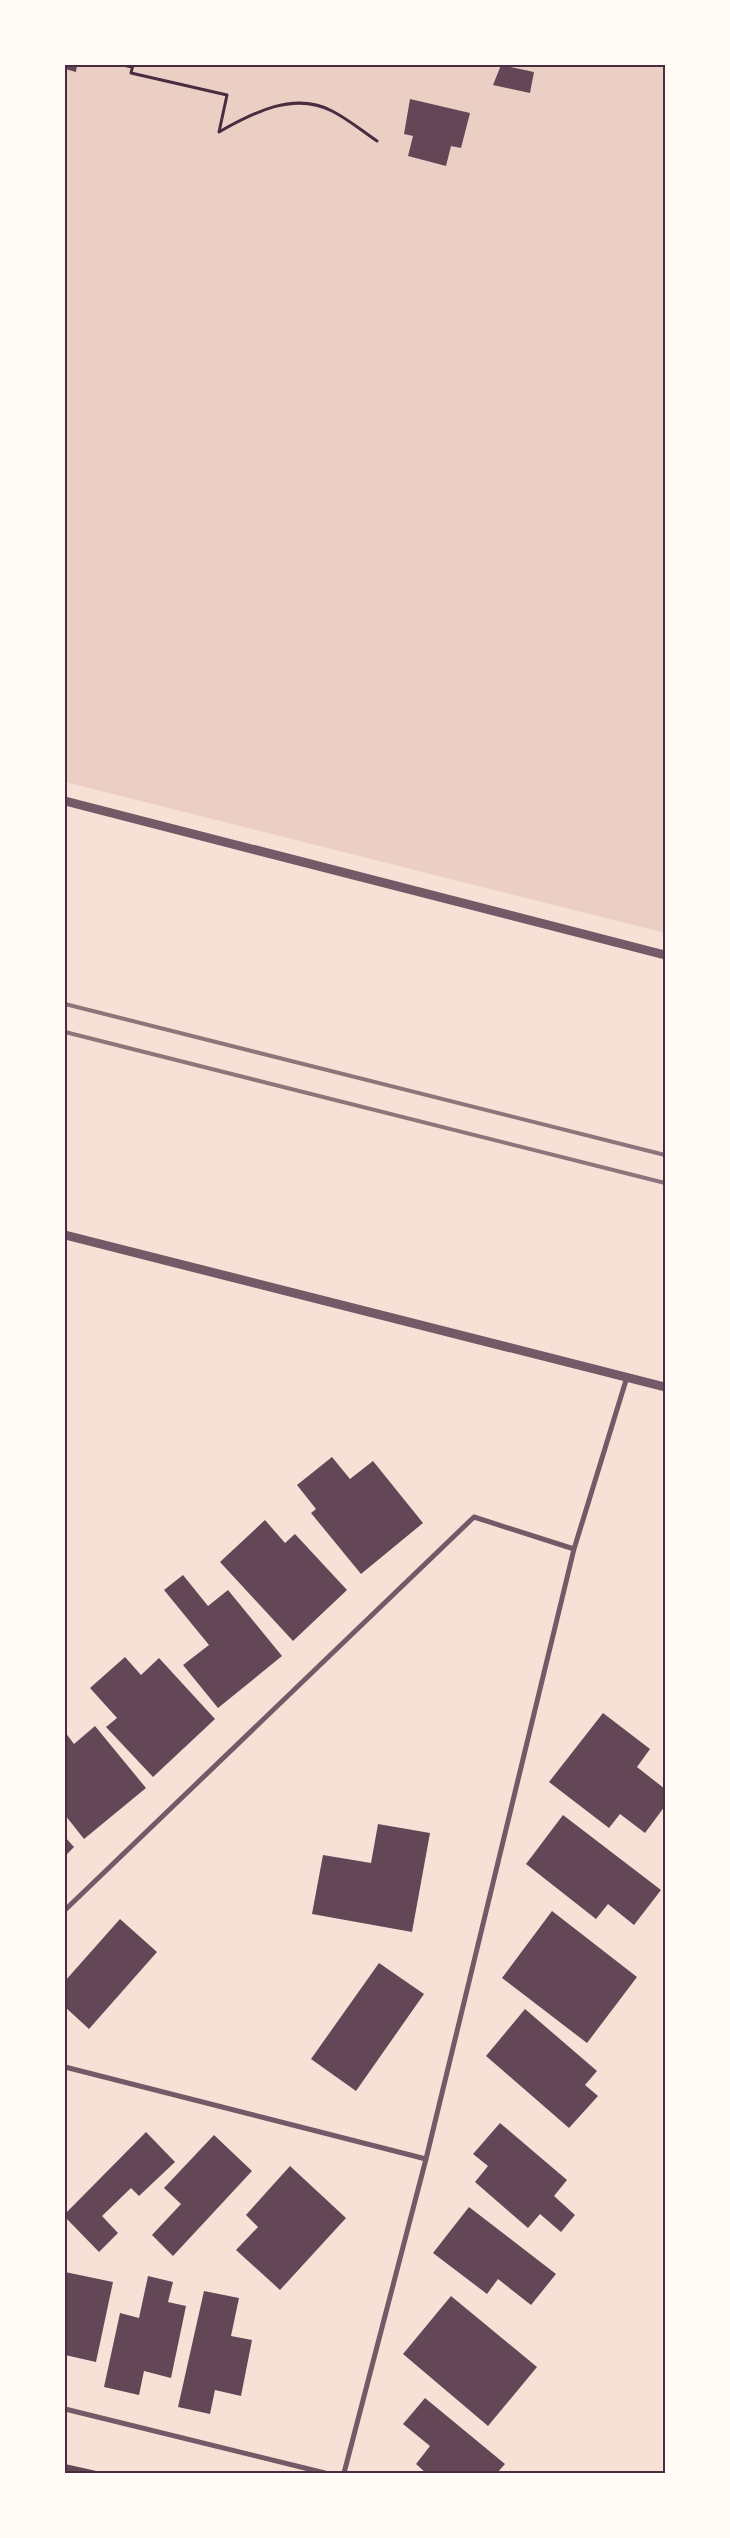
<svg xmlns="http://www.w3.org/2000/svg" width="730" height="2538" viewBox="0 0 730 2538" font-family="'Fira Sans',sans-serif">
<style>
.green{fill:#ebcfc5}
.building{fill:#644757}
.lines{fill:none;stroke-linecap:round;stroke-linejoin:round}
.path{stroke:#4a2c40;stroke-width:3}
.minor{stroke:#755966;stroke-width:5}
.tertiary{stroke:#755966;stroke-width:9}
.rail{stroke:#8f747c;stroke-width:4}
.neatline{fill:none;stroke:#4a2c40;stroke-width:2}
</style>
<rect width="100%" height="100%" fill="#f7e1d7"/>
<path class="green" d="M65 65H665V933L65 782Z"/>
<path class="building" d="M65 65H77L76 72 65 69Z
M501 65 534 72 530 93 493 85Z
M410 99 470 113 461 148 451 146 446 166 408 156 413 136 404 134Z
M332 1457 350 1479 373 1461 423 1523 361 1574 311 1513 316 1509 297 1485Z
M265 1520 285 1543 295 1534 347 1590 293 1641 220 1562Z
M183 1575 208 1606 228 1590 282 1656 218 1708 183 1665 209 1645 164 1590Z
M125 1657 141 1675 159 1658 215 1719 153 1777 106 1727 117 1718 90 1688Z
M603 1713 650 1749 637 1767 665 1789V1806L645 1833 620 1814 609 1828 549 1782Z
M95 1726 146 1788 84 1839 65 1815V1732L74 1744Z
M563 1815 661 1890 634 1925 608 1904 596 1919 526 1864Z
M378 1824 430 1833 412 1932 312 1914 323 1855 371 1863Z
M65 1837 74 1847 65 1856Z
M552 1911 637 1977 587 2043 502 1978Z
M120 1919 157 1952 89 2029 65 2007V1981Z
M379 1963 424 1994 356 2091 311 2059Z
M525 2009 597 2071 585 2085 598 2096 569 2128 486 2056Z
M500 2123 567 2180 554 2196 575 2215 561 2232 540 2214 528 2228 475 2182 488 2166 473 2154Z
M146 2132 175 2162 139 2196 131 2188 102 2216 118 2233 99 2252 65 2217V2214Z
M214 2135 252 2171 173 2256 152 2235 181 2204 164 2188Z
M290 2166 346 2218 280 2290 236 2250 258 2227 246 2215Z
M469 2207 556 2274 531 2305 498 2279 487 2294 433 2253Z
M65 2272 113 2282 96 2362 65 2355Z
M148 2276 173 2282 168 2302 186 2306 171 2378 144 2371 139 2395 104 2387 120 2313 139 2318Z
M204 2291 239 2298 231 2336 252 2340 241 2396 215 2390 210 2414 178 2407Z
M451 2296 537 2367 488 2426 403 2354Z
M425 2398 505 2464 497 2473H459L457 2471 455 2473H426L416 2464 430 2446 403 2424Z
M65 2464 101 2472V2473H65Z"/>
<g class="lines">
<path class="path" d="M123 65 132 67
M133 65 131 73 227 95 219 132
M219 132C252 113 294 91 332 111 348 119 362 131 377 141"/>
<path class="minor" d="M65 1910 474 1517 574 1549
M65 2067 426 2159
M65 2409 325 2473
M344 2473 426 2159 574 1549 627 1377"/>
<path class="tertiary" d="M65 801 665 955
M65 1235 665 1387"/>
<path class="rail" d="M65 1004 665 1155
M65 1032 665 1183"/>
</g>
<rect width="730" height="2538" fill="none" stroke="#fffaf5" stroke-width="132"/>
<rect x="66" y="66" width="598" height="2406" class="neatline"/>
</svg>
